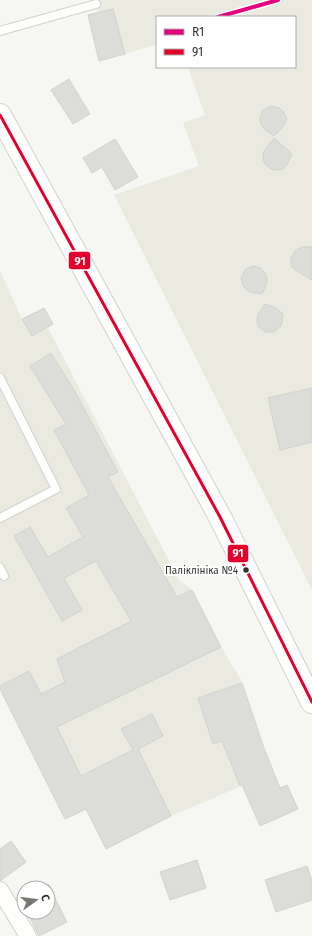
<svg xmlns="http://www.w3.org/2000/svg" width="312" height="936" viewBox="0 0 312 936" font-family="'Fira Sans',sans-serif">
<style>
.built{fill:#eaeae1}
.building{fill:#dcdcd9;stroke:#d2d2cf}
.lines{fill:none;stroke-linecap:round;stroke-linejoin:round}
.lane-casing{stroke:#d1d1cf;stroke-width:10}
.street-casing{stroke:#d1d1cf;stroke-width:18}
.primary-casing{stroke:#d1d1cf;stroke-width:24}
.lane{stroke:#fefefd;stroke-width:8}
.street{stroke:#fefefd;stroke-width:16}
.primary{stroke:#fefefd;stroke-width:22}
.bus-1-casing{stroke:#fff;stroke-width:6}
.bus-1{stroke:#e4002b;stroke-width:3}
.rail-1-casing{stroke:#fff;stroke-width:7}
.rail-1{stroke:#e5007d;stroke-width:4}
.bus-dot{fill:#31312e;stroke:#fff;stroke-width:1.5}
.labels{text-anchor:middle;stroke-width:4;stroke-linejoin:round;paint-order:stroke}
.bus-label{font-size:10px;fill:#31312e;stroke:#fff;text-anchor:end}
.line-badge{stroke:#fff;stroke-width:1.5}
.badge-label{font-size:11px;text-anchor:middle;font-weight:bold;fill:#fff}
</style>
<rect width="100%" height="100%" fill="#f6f6f2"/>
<path class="built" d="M95 0H312V590L114 195 199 166 183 123 205 115 188 67H295V17H157V44L125 54 99 61 88 15 98 13Z
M0 271 22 319 44 308 53 324 48 328 179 580 192 590 221 647 241 680 264 749 274 772 171 816 106 849 86 809 65 819 0 689Z"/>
<path class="building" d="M113 9 125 54 99 61 88 15Z
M69 79 90 114 73 124 51 90Z
M271 106 279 108 283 111 287 119 283 127 274 136 264 129 260 122V117L263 110Z
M274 138 292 154 287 165 284 168 280 170H275L271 169 265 164 263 160V155L264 151Z
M115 139 138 177 115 190 102 167 92 173 83 158Z
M302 247H312V280L295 270 292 267 291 263V258L295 251Z
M253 266 261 268 266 275 267 279V283L262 294 250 292 246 289 243 286 241 278 245 270 248 268Z
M265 304 276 308 283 314 282 323 280 327 274 332H265L258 326 257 322V318L258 314Z
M44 308 53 324 32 336 22 319Z
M51 353 74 390 118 472 108 477 177 597 192 590 221 647 57 727 81 776 133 750 121 729 152 714 163 736 138 749 171 816 106 849 86 809 65 819 0 689V686L29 671 41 694 65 682 57 659 131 621 96 561 64 578 82 610 62 621 14 536 30 527 48 557 83 537 66 508 89 495 54 430 66 424 30 366Z
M312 388V442L280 450 268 398Z
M242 683 264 748 280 788 287 785 298 809 260 826 242 785 240 786 222 741 213 744 198 698Z
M11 841 26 862 0 881V849Z
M197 860 206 888 170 900 160 872Z
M307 866 312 881V900L276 912 265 880Z
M48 884 67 922 39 936 27 912H48Z"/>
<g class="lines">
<g class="lane-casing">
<path id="lane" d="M0 31 96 4
M0 378 56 489 0 518
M0 568 4 576"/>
</g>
<g class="street-casing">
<path id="street" d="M0 890 28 936"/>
</g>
<g class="primary-casing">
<path id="primary" d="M0 115 220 517 312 702"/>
</g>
<use href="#lane" class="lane"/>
<use href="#street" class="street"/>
<use href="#primary" class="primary"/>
<g class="bus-1-casing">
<path id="bus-1" d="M0 115 220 517 312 702"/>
</g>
<use href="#bus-1" class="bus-1"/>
<g class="rail-1-casing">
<path id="rail-1" d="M218 17 278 0"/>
</g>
<use href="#rail-1" class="rail-1"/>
</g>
<circle class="bus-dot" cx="246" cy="570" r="3.5"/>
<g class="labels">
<g class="bus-label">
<text x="238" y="574">Паліклініка №4</text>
</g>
</g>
<g class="line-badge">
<rect x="68" y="251" width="23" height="19" rx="4" fill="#e4002b"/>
<rect x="227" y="544" width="22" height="19" rx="4" fill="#e4002b"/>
</g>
<g class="badge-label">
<text x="80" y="265">91</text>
<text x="238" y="557">91</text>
</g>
<rect x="156" y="16" width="140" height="52" fill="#ffffff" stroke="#adadab"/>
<rect x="164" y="29" width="20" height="6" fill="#e5007d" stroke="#adadab"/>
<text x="192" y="36" font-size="12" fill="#31312e">R1</text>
<rect x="164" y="49" width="20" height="6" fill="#e4002b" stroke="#adadab"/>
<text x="192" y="56" font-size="12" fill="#31312e">91</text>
<g transform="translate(36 900) rotate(76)"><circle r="19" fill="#ffffff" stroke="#adadab"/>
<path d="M0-3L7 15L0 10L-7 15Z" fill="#767673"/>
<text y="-6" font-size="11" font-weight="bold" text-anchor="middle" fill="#31312e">С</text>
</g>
</svg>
